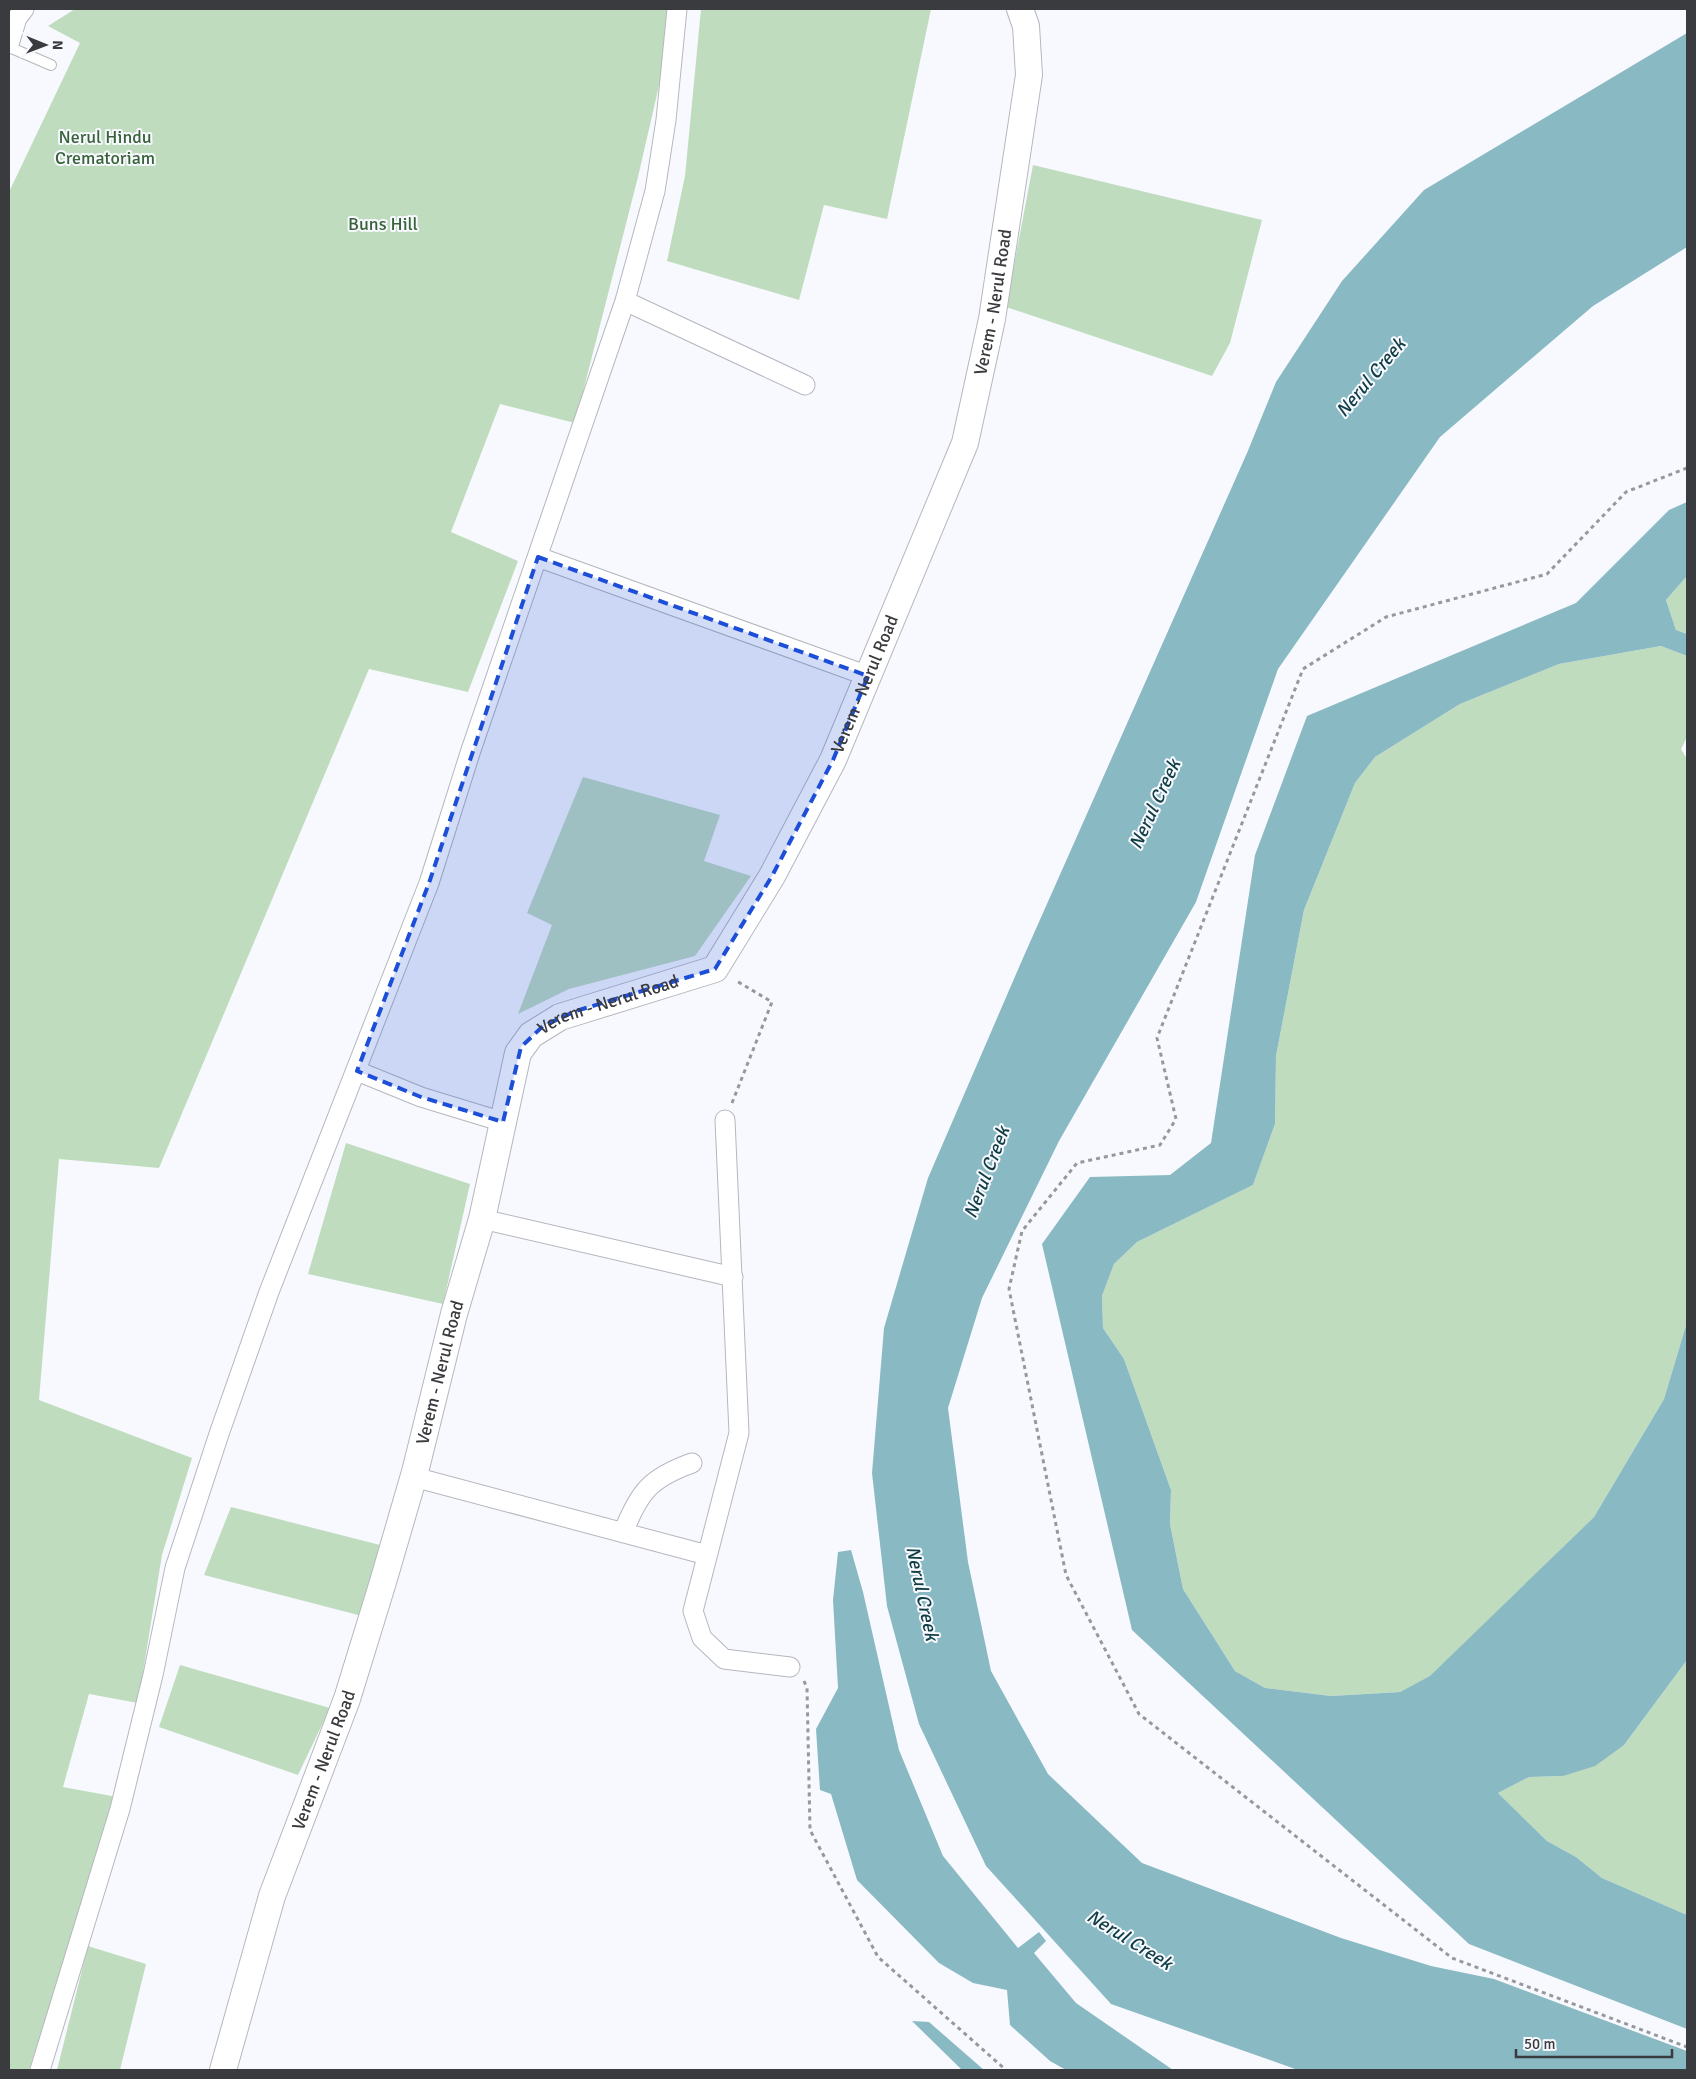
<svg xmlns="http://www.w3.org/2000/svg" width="1696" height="2079" viewBox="0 0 1696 2079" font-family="Signika,sans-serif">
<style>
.green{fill:#c0dcbf}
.water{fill:#89b9c3}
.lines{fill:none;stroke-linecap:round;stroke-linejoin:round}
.lane-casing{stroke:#b5b7bf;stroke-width:12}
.street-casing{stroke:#b5b7bf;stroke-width:21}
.secondary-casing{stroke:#b5b7bf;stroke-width:28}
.path{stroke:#97989c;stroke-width:3;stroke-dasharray:4 4;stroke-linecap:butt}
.lane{stroke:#fff;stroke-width:10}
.street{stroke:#fff;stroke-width:19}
.secondary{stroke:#fff;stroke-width:26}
.marked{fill:#1d4ed8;fill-opacity:0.2;stroke:#1d4ed8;stroke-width:4;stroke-dasharray:10 6;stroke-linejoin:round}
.labels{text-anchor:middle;stroke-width:4;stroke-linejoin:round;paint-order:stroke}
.park-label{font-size:18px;fill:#386338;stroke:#f8f9fe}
.street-label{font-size:18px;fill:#3a3b3e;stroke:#f8f9fe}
.water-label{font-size:19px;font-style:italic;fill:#0f3d44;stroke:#f8f9fe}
</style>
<rect width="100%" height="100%" fill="#f8f9fe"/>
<path class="green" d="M75 9H668L666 55 638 177 575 423 500 404 451 532 518 561 468 692 369 669 159 1168 59 1159 39 1400 192 1458 162 1555 138 1703 89 1694 63 1787 117 1797 29 2070H9V192L80 43 48 26Z
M701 9H931L887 219 824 205 799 300 667 261 685 176Z
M1033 165 1262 220 1230 343 1212 376 1006 307Z
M1687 576V634L1676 630 1666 600Z
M1661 646 1687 656V737L1681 749 1687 759V1322L1664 1399 1594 1517 1431 1676 1400 1692 1331 1696 1265 1688 1235 1671 1183 1589 1170 1524 1171 1490 1124 1359 1103 1328 1102 1296 1114 1264 1137 1242 1253 1185 1275 1124 1276 1056 1304 910 1355 783 1375 757 1460 704 1559 664Z
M583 777 720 815 704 861 751 876 695 956 569 989 518 1014 552 925 527 913Z
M346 1143 470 1184 443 1304 308 1274Z
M231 1507 384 1546 362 1616 204 1575Z
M1687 1660V1915L1602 1878 1576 1857 1547 1841 1498 1793 1529 1777 1563 1776 1624 1745Z
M180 1665 330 1708 298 1775 159 1727Z
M88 1946 146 1964 120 2070H57Z"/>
<path class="water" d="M1687 33V247L1593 306 1440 437 1278 669 1196 902 1059 1141 982 1298 948 1408 968 1562 991 1671 1048 1774 1142 1863 1341 1938 1431 1966 1494 1979 1687 2051V2070H1298L1111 2004 986 1866 919 1724 887 1606 872 1473 884 1328 928 1178 1023 958 1247 453 1276 382 1342 281 1424 190Z
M1687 502V576L1666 600 1676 630 1687 634V656L1661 646 1559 664 1460 704 1375 757 1355 783 1304 910 1276 1056 1275 1124 1253 1185 1137 1242 1114 1264 1102 1296 1103 1328 1124 1359 1171 1490 1170 1524 1183 1589 1235 1671 1265 1688 1331 1696 1400 1692 1430 1676 1594 1517 1664 1399 1687 1322V1660L1624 1745 1595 1766 1563 1776 1529 1777 1498 1793 1547 1841 1576 1857 1602 1878 1687 1915V2029L1469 1944 1132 1630 1042 1244 1090 1177 1170 1175 1211 1143 1255 855 1307 716 1576 603 1669 510Z
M851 1550 863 1592 899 1750 943 1856 1018 1948 1039 1932 1046 1941 1034 1953 1076 2003 1173 2070H1066L1050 2061 1010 2025 1007 1990 973 1983 939 1963 857 1880 831 1794 820 1790 816 1729 838 1688 833 1600 838 1552Z
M912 2021 929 2022 984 2070H962Z"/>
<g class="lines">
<g class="lane-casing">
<path id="lane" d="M9 47 51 65"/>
</g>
<g class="street-casing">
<path id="street" d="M9 44 17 18 24 9
M625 301 805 385
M538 557 868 676
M357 1071 421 1097 503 1122
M725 1120 739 1433 693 1611 702 1638 724 1659 790 1667
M482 1219 733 1277
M414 1477 707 1555
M623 1533C639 1492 650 1478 692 1463
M40 2070 120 1809 153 1675 175 1568 219 1434 269 1292 429 883 471 750 625 301 655 191 666 120 677 9"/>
</g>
<g class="secondary-casing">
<g id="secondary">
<path id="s1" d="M223 2070 272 1896 347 1699 383 1582 415 1472 454 1314 482 1219 518 1053 531 1035 560 1017 715 969 772 876 833 760 965 443 992 319 1029 75 1026 26 1020 9"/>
</g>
</g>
<path class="path" d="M1687 468 1626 492 1547 574 1386 617 1303 669 1157 1038 1176 1119 1160 1145 1077 1163 1022 1231 1009 1289 1066 1575 1139 1714 1452 1958 1687 2047
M732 1103 772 1002 735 980
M804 1681 807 1688 810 1830 878 1957 1006 2070"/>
<use href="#lane" class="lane"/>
<use href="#street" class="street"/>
<use href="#secondary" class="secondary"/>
</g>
<path class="marked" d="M538 557 868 676 833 760 772 876 715 969 576 1011 543 1026 521 1047 503 1122 421 1097 357 1071 429 883Z"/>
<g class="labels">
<g class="park-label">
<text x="105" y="143">Nerul Hindu<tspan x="105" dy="21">Crematoriam</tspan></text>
<text x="383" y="230">Buns Hill</text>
</g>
<g class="street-label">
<text dy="6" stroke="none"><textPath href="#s1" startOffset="2006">Verem - Nerul Road</textPath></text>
<text dy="6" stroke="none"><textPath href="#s1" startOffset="1601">Verem - Nerul Road</textPath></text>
<text dy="6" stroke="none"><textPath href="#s1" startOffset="1166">Verem - Nerul Road</textPath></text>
<text dy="6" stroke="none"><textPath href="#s1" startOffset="731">Verem - Nerul Road</textPath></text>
<text dy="6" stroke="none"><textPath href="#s1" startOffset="326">Verem - Nerul Road</textPath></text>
</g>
<g class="water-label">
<text transform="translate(1370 377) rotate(-50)" y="7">Nerul Creek</text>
<text transform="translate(1154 804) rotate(-65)" y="7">Nerul Creek</text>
<text transform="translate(986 1172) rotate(-69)" y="7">Nerul Creek</text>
<text transform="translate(923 1593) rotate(78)" y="7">Nerul Creek</text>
<text transform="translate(1130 1939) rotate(32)" y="7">Nerul Creek</text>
</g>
</g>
<rect width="1696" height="2079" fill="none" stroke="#3a3b3e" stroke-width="20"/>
<g transform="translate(45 45) rotate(91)" stroke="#f8f9fe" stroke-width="4" paint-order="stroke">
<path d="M0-4L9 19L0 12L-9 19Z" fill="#3a3b3e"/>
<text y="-8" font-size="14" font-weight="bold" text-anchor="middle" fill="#3a3b3e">N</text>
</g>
<path d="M1516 2049v8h156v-8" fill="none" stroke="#3a3b3e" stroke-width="2.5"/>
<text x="1524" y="2049" font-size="15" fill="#3a3b3e" stroke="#f8f9fe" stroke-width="4" paint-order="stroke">50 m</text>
</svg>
